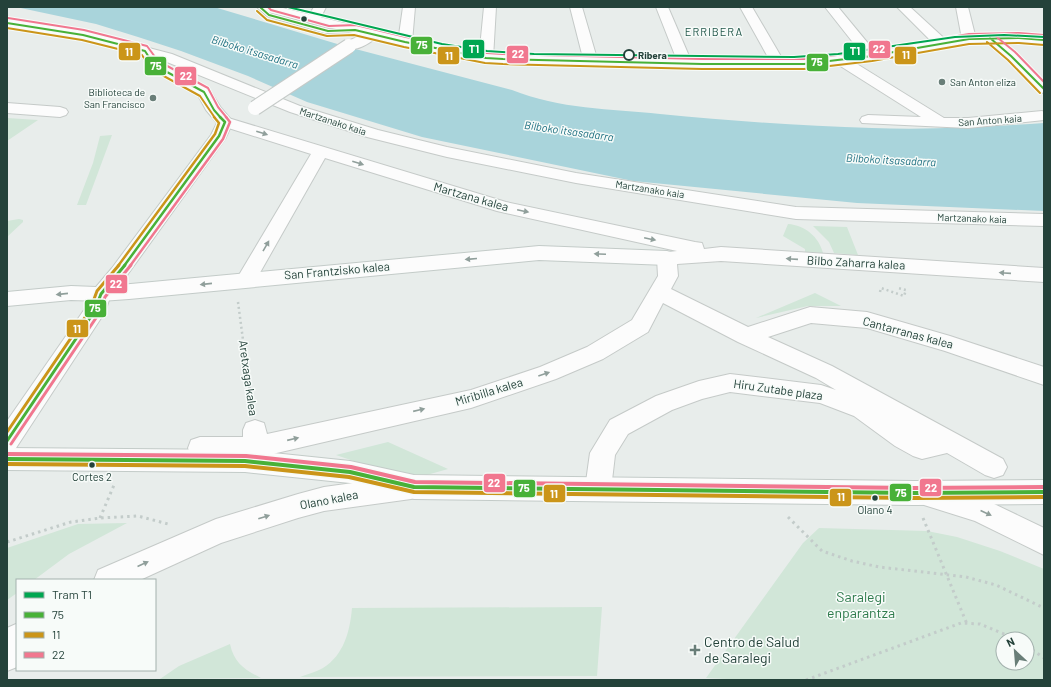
<svg xmlns="http://www.w3.org/2000/svg" width="1051" height="687" viewBox="0 0 1051 687" font-family="Barlow,sans-serif">
<style>
.green{fill:#d1e6d8;fill-rule:evenodd}
.water{fill:#a9d4db}
.lines{fill:none;stroke-linecap:round;stroke-linejoin:round}
.lane-casing{stroke:#c5cac8;stroke-width:2}
.street-casing{stroke:#c5cac8;stroke-width:2}
.secondary-casing{stroke:#c3cbc8;stroke-width:2}
.path-far1{stroke:#c3ccca;stroke-width:2.5;stroke-dasharray:2 3;stroke-linecap:butt}
.path{stroke:#c3ccca;stroke-width:3;stroke-dasharray:2.5 4;stroke-linecap:butt}
.lane{fill:#fcfcfc;fill-rule:evenodd}
.street{fill:#fcfcfc;fill-rule:evenodd}
.secondary{fill:#fcfcfc;fill-rule:evenodd}
.street-bridge-casing{stroke:#c5cac8;stroke-width:16;stroke-linecap:butt}
.street-bridge{stroke:#fcfcfc;stroke-width:14}
.bus-1-far3-casing{stroke:#f7fbf9;stroke-width:4}
.bus-1-far2-casing{stroke:#f7fbf9;stroke-width:5}
.bus-1-far1-casing{stroke:#f7fbf9;stroke-width:6}
.bus-1-casing{stroke:#f7fbf9;stroke-width:7}
.bus-2-far3-casing{stroke:#f7fbf9;stroke-width:4}
.bus-2-far2-casing{stroke:#f7fbf9;stroke-width:5}
.bus-2-far1-casing{stroke:#f7fbf9;stroke-width:6}
.bus-2-casing{stroke:#f7fbf9;stroke-width:7}
.bus-3-far3-casing{stroke:#f7fbf9;stroke-width:4}
.bus-3-far2-casing{stroke:#f7fbf9;stroke-width:5}
.bus-3-far1-casing{stroke:#f7fbf9;stroke-width:6}
.bus-3-casing{stroke:#f7fbf9;stroke-width:7}
.bus-1-far3{stroke:#48b138;stroke-width:2}
.bus-1-far2{stroke:#48b138;stroke-width:2.5}
.bus-1-far1{stroke:#48b138;stroke-width:3}
.bus-1{stroke:#48b138;stroke-width:4}
.bus-2-far3{stroke:#cb9519;stroke-width:2}
.bus-2-far2{stroke:#cb9519;stroke-width:2.5}
.bus-2-far1{stroke:#cb9519;stroke-width:3}
.bus-2{stroke:#cb9519;stroke-width:4}
.bus-3-far3{stroke:#f1778f;stroke-width:2}
.bus-3-far2{stroke:#f1778f;stroke-width:2.5}
.bus-3-far1{stroke:#f1778f;stroke-width:3}
.bus-3{stroke:#f1778f;stroke-width:4}
.tram-1-casing{stroke:#f7fbf9;stroke-width:4}
.tram-1{stroke:#00a651;stroke-width:2}
.oneway{fill:#909f9b}
.bus-dot{fill:#24423a;stroke:#f7fbf9;stroke-width:1.5}
.stop-dot{fill:#f7fbf9;stroke:#24423a;stroke-width:2}
.poi-dot{fill:#697e78;stroke:#f7fbf9;stroke-width:1.5}
.labels{text-anchor:middle;stroke-width:3;stroke-linejoin:round;paint-order:stroke}
.far-stop-label{font-size:10px;font-weight:bold;fill:#24423a;stroke:#f7fbf9;text-anchor:start}
.far-poi-label{font-size:10px;fill:#24423a;stroke:#f7fbf9;text-anchor:start}
.far-street-label{font-size:10px;fill:#24423a;stroke:#f7fbf9}
.far-neighbourhood-label{font-size:11px;letter-spacing:1px;fill:#1f5548;stroke:#f7fbf9}
.far-water-label{font-size:11px;font-style:italic;fill:#1c6f80;stroke:#f7fbf9}
.bus-label{font-size:11px;fill:#24423a;stroke:#f7fbf9}
.street-label{font-size:12px;fill:#24423a;stroke:#f7fbf9}
.near-park-label{font-size:14px;fill:#2d7a4b;stroke:#f7fbf9}
.near-poi-label{font-size:14px;fill:#24423a;stroke:#f7fbf9;text-anchor:start}
.line-badge{stroke:#f7fbf9;stroke-width:1.5}
.badge-label{font-size:11px;text-anchor:middle;font-weight:bold;fill:#fff}
</style>
<rect width="100%" height="100%" fill="#e8edeb"/>
<path class="green" d="M7 118 38 120 7 141Z
M112 135 86 205H77L93 163 100 136Z
M19 219 23 220V222L7 237V221Z
M788 224C805 225 819 237 823 253L805 252V249L783 236Z
M813 226 847 227 858 255 834 253 829 242Z
M815 293 841 306H808L756 318Z
M388 442 448 469 409 480 336 455Z
M127 523 69 554 34 580H17V593L7 600V548L78 524Z
M819 528 927 531 957 537 1000 551 1044 569V680H748L706 678 803 543ZM1003 639H1027V663H1003Z
M602 607 597 676 300 677C307 674 316 672 323 668 344 655 350 631 352 608Z
M230 644C234 663 245 670 261 678L160 679 179 666Z"/>
<path class="water" d="M16 7H214L344 46 512 90C559 109 611 109 660 114 731 121 801 126 872 128 929 130 987 127 1044 123V211L857 203 633 181 422 137 307 102 248 76 181 51 138 37 96 24Z"/>
<g class="lines">
<g class="lane-casing">
<path id="lane" d="M257 7H264L271 14 328 29 355 28 359 30 355 32 325 33 267 16Z"/>
</g>
<g class="street-casing">
<path id="street" d="M314 7H326L319 21H309L307 18Z
M403 7H415L412 42 410 45 405 46 400 45 398 42Z
M484 7H496L493 58 491 61 486 62 481 61 479 58Z
M570 7H582L598 62 596 65 591 66 586 65 584 62Z
M656 7H668L692 63 690 66 685 67 680 66 678 63Z
M740 7H752L786 65 784 68 779 69 774 68Z
M825 7H838L876 53 878 56 876 59 871 60 866 59Z
M897 7H910L946 40 948 43 946 46 941 47 936 46Z
M956 7H968L976 39 974 42H964L962 39Z
M372 30 377 31 379 34C373 43 355 52 344 49L342 46 344 43Z
M145 47 172 54 300 106 378 130 447 147 576 173 796 207 1044 214V226L796 219 576 183 447 157 367 137 290 112 162 60 140 54 138 51 140 48Z
M839 55 844 56 944 118H968L1042 111 1044 112V120L968 128 862 123 860 120 862 117 868 115 921 117 834 62 832 59 834 56Z
M7 103 60 107 66 109 68 112 66 115 60 117 7 113Z
M225 117 506 202 695 242 702 243 704 249 721 247 1044 268V282L721 261 677 264 678 276 671 289 748 327 810 307 867 312 950 336 1044 367V385L945 351 867 328 811 323 768 337 832 366 1003 459 1007 467 1003 475 994 478 985 475 947 453 922 459 913 456 895 446 854 416 820 403 730 392 702 399 672 410 628 434 615 455 611 489 607 497 598 501 589 497 585 489 590 453 610 420 656 396 699 381 730 374 821 385 836 390 816 378 738 342 663 303 648 332 603 359 556 379 471 408 255 458 200 459 191 456 188 448 191 440 200 437H243V430L246 423 255 420 264 423 267 434 471 390 540 367 587 347 632 320 658 276 657 258 660 253 677 251 497 211 325 158 253 285 246 287 239 285 236 280 311 154 219 125 217 122 219 119Z
M101 287 108 289 111 294 105 312 16 448 7 451V421L84 310 94 289Z
M411 475 420 479 424 487 420 495 411 499 324 511 298 518 221 543 140 580H94L98 570 216 519 298 494 324 487Z
M933 485 990 502 1044 528V555L975 521 924 505 920 497 924 489Z
M16 624 17 667 7 671V628Z"/>
</g>
<g class="secondary-casing">
<path id="secondary" d="M258 7H279L405 38 486 54 503 55 702 60H804L871 52 969 35 1019 34 1044 36V44L1003 42 1044 81V93L1039 92 1006 59 987 43H969L871 60 804 68H702L503 63 486 62 405 46 260 10Z
M7 19 83 31 150 48 159 62 209 89 221 108 233 122 225 139 120 285 539 246 667 251 674 253 677 258 674 263 667 265 539 260 129 299 101 301 71 300 7 306V292L71 286 96 287 112 268 211 135 217 123 206 110 198 95 149 68 140 54 82 39 7 27Z
M7 448 245 450 350 461 414 475 914 481 1044 480V504L914 505 414 499 350 483 245 472 7 470Z"/>
</g>
<path class="path-far1" d="M880 292 881 288 904 296 906 290 898 288
M238 302 252 408"/>
<path class="path" d="M788 517 822 551 852 561 879 567 966 577 996 585 1044 608
M100 518 114 485
M923 518 967 624
M7 542 71 522 100 518 138 516 168 524
M1027 646 1044 658
M806 680 961 623 980 624 1016 639"/>
<use href="#lane" class="lane"/>
<use href="#street" class="street"/>
<use href="#secondary" class="secondary"/>
<g class="street-bridge-casing">
<path id="street-bridge" d="M255 108 349 46"/>
</g>
<use href="#street-bridge" class="street-bridge"/>
<g class="bus-1-far3-casing">
<path id="bus-1-far3" d="M260 7 269 15 328 31 355 30 405 42 486 58 503 59 702 64H804L871 56 969 39 1019 38 1044 40
M7 23 83 35 145 51 154 65 204 92 214 110 221 118
M990 38 1011 56 1044 89"/>
</g>
<g class="bus-1-far2-casing">
<path id="bus-1-far2" d="M124 266 219 136 225 122 220 117"/>
</g>
<g class="bus-1-far1-casing">
<path id="bus-1-far1" d="M7 441 94 312 101 294 125 265"/>
</g>
<g class="bus-1-casing">
<path id="bus-1" d="M7 459 245 461 350 472 414 487 914 493 1044 492"/>
</g>
<g class="bus-2-far3-casing">
<path id="bus-2-far3" d="M257 11 267 20 327 36 354 35 404 47 485 63 503 64 702 69H804L872 61 969 44 1019 43 1044 45
M7 28 82 40 142 55 151 69 200 96 215 118
M987 42 1008 60 1040 93"/>
</g>
<g class="bus-2-far2-casing">
<path id="bus-2-far2" d="M118 266 215 134 219 123 214 117"/>
</g>
<g class="bus-2-far1-casing">
<path id="bus-2-far1" d="M7 432 90 310 97 291 119 265"/>
</g>
<g class="bus-2-casing">
<path id="bus-2" d="M7 464 245 466 349 477 414 492 914 498 1044 497"/>
</g>
<g class="bus-3-far3-casing">
<path id="bus-3-far3" d="M268 7 271 10 329 26 356 25 406 37 487 53 503 54 702 59H804L870 51 969 34 1019 33 1044 35
M8 18 84 30 147 46 158 61 208 88 218 107 227 118
M993 34 1015 52 1044 82"/>
</g>
<g class="bus-3-far2-casing">
<path id="bus-3-far2" d="M130 266 223 139 230 122 226 117"/>
</g>
<g class="bus-3-far1-casing">
<path id="bus-3-far1" d="M11 444 98 315 105 297 131 265"/>
</g>
<g class="bus-3-casing">
<path id="bus-3" d="M7 454 246 456 351 467 415 482 914 488 1044 487"/>
</g>
<use href="#bus-1-far3" class="bus-1-far3"/>
<use href="#bus-1-far2" class="bus-1-far2"/>
<use href="#bus-1-far1" class="bus-1-far1"/>
<use href="#bus-1" class="bus-1"/>
<use href="#bus-2-far3" class="bus-2-far3"/>
<use href="#bus-2-far2" class="bus-2-far2"/>
<use href="#bus-2-far1" class="bus-2-far1"/>
<use href="#bus-2" class="bus-2"/>
<use href="#bus-3-far3" class="bus-3-far3"/>
<use href="#bus-3-far2" class="bus-3-far2"/>
<use href="#bus-3-far1" class="bus-3-far1"/>
<use href="#bus-3" class="bus-3"/>
<g class="tram-1-casing">
<path id="tram-1" d="M288 7 442 44 487 51 534 54 794 57 838 54 955 37 1004 35 1044 37"/>
</g>
<use href="#tram-1" class="tram-1"/>
</g>
<defs><path id="oneway-solid" d="M-6-.8H1V-3.2L6.5 0L1 3.2V.8H-6Z"/></defs>
<g class="oneway">
<use href="#oneway-solid" transform="translate(262 133) rotate(17)"/>
<use href="#oneway-solid" transform="translate(358 163) rotate(17)"/>
<use href="#oneway-solid" transform="translate(523 211) rotate(12)"/>
<use href="#oneway-solid" transform="translate(650 239) rotate(12)"/>
<use href="#oneway-solid" transform="translate(266 246) rotate(-60)"/>
<use href="#oneway-solid" transform="translate(600 254) rotate(-178)"/>
<use href="#oneway-solid" transform="translate(471 259) rotate(175)"/>
<use href="#oneway-solid" transform="translate(792 259) rotate(-176)"/>
<use href="#oneway-solid" transform="translate(1005 273) rotate(-176)"/>
<use href="#oneway-solid" transform="translate(206 284) rotate(174)"/>
<use href="#oneway-solid" transform="translate(62 294) rotate(174)"/>
<use href="#oneway-solid" transform="translate(544 374) rotate(-19)"/>
<use href="#oneway-solid" transform="translate(419 410) rotate(-13)"/>
<use href="#oneway-solid" transform="translate(293 439) rotate(-13)"/>
<use href="#oneway-solid" transform="translate(986 513) rotate(25)"/>
<use href="#oneway-solid" transform="translate(264 517) rotate(-18)"/>
<use href="#oneway-solid" transform="translate(143 564) rotate(-24)"/>
</g>
<g class="bus-dot">
<circle cx="304" cy="19" r="3.5"/>
<circle cx="92" cy="465" r="3.5"/>
<circle cx="875" cy="498" r="3.5"/>
</g>
<circle class="stop-dot" cx="629" cy="55" r="5"/>
<g class="poi-dot">
<circle cx="942" cy="82" r="4"/>
<circle cx="153" cy="98" r="4"/>
<path d="M693 644h4v4h4v4h-4v4h-4v-4h-4v-4h4z"/>
</g>
<g class="labels">
<g class="far-stop-label">
<text x="638" y="59">Ribera</text>
</g>
<g class="far-poi-label">
<text x="950" y="86">San Anton eliza</text>
<text x="145" y="96" text-anchor="end">Biblioteca de<tspan x="145" dy="12">San Francisco</tspan></text>
</g>
<g class="far-street-label">
<text transform="translate(990 120) rotate(-4)" y="4">San Anton kaia</text>
<text transform="translate(333 121) rotate(18)" y="4">Martzanako kaia</text>
<text transform="translate(650 189) rotate(9)" y="4">Martzanako kaia</text>
<text transform="translate(972 218) rotate(2)" y="4">Martzanako kaia</text>
</g>
<g class="far-neighbourhood-label">
<text x="714" y="36">ERRIBERA</text>
</g>
<g class="far-water-label">
<text transform="translate(255 52) rotate(17)" y="4">Bilboko itsasadarra</text>
<text transform="translate(569 131) rotate(8)" y="4">Bilboko itsasadarra</text>
<text transform="translate(891 160) rotate(3)" y="4">Bilboko itsasadarra</text>
</g>
<g class="bus-label">
<text x="92" y="481">Cortes 2</text>
<text x="875" y="514">Olano 4</text>
</g>
<g class="street-label">
<text transform="translate(471 197) rotate(16)" y="4">Martzana kalea</text>
<text transform="translate(856 263) rotate(3)" y="4">Bilbo Zaharra kalea</text>
<text transform="translate(337 271) rotate(-5)" y="4">San Frantzisko kalea</text>
<text transform="translate(908 333) rotate(15)" y="4">Cantarranas kalea</text>
<text transform="translate(248 378) rotate(82)" y="4">Aretxaga kalea</text>
<text transform="translate(778 390) rotate(8)" y="4">Hiru Zutabe plaza</text>
<text transform="translate(489 392) rotate(-17)" y="4">Miribilla kalea</text>
<text transform="translate(329 500) rotate(-11)" y="4">Olano kalea</text>
</g>
<g class="near-park-label">
<text x="861" y="602">Saralegi<tspan x="861" dy="16">enparantza</tspan></text>
</g>
<g class="near-poi-label">
<text x="704" y="647">Centro de Salud<tspan x="704" dy="16">de Saralegi</tspan></text>
</g>
</g>
<g class="line-badge">
<rect x="410" y="36" width="23" height="19" rx="4" fill="#48b138"/>
<rect x="462" y="39" width="23" height="20" rx="4" fill="#00a651"/>
<rect x="868" y="40" width="23" height="19" rx="4" fill="#f1778f"/>
<rect x="843" y="42" width="23" height="19" rx="4" fill="#00a651"/>
<rect x="118" y="42" width="23" height="19" rx="4" fill="#cb9519"/>
<rect x="506" y="45" width="23" height="19" rx="4" fill="#f1778f"/>
<rect x="894" y="46" width="23" height="19" rx="4" fill="#cb9519"/>
<rect x="437" y="46" width="23" height="19" rx="4" fill="#cb9519"/>
<rect x="806" y="53" width="23" height="19" rx="4" fill="#48b138"/>
<rect x="144" y="56" width="23" height="20" rx="4" fill="#48b138"/>
<rect x="174" y="66" width="23" height="20" rx="4" fill="#f1778f"/>
<rect x="105" y="274" width="23" height="20" rx="4" fill="#f1778f"/>
<rect x="84" y="299" width="23" height="19" rx="4" fill="#48b138"/>
<rect x="66" y="319" width="23" height="19" rx="4" fill="#cb9519"/>
<rect x="483" y="473" width="23" height="20" rx="4" fill="#f1778f"/>
<rect x="919" y="478" width="23" height="19" rx="4" fill="#f1778f"/>
<rect x="513" y="479" width="23" height="19" rx="4" fill="#48b138"/>
<rect x="889" y="483" width="23" height="19" rx="4" fill="#48b138"/>
<rect x="543" y="484" width="23" height="19" rx="4" fill="#cb9519"/>
<rect x="829" y="488" width="23" height="19" rx="4" fill="#cb9519"/>
</g>
<g class="badge-label">
<text x="422" y="49">75</text>
<text x="474" y="53">T1</text>
<text x="879" y="53">22</text>
<text x="855" y="55">T1</text>
<text x="129" y="56">11</text>
<text x="518" y="58">22</text>
<text x="906" y="59">11</text>
<text x="449" y="60">11</text>
<text x="817" y="66">75</text>
<text x="156" y="70">75</text>
<text x="186" y="80">22</text>
<text x="116" y="288">22</text>
<text x="95" y="312">75</text>
<text x="77" y="333">11</text>
<text x="494" y="487">22</text>
<text x="931" y="492">22</text>
<text x="524" y="492">75</text>
<text x="901" y="497">75</text>
<text x="554" y="498">11</text>
<text x="841" y="501">11</text>
</g>
<rect width="1051" height="687" fill="none" stroke="#24423a" stroke-width="16"/>
<rect x="16" y="579" width="140" height="92" fill="#f7fbf9" stroke="#a3b1ad"/>
<rect x="24" y="592" width="20" height="6" fill="#00a651" stroke="#a3b1ad"/>
<text x="52" y="599" font-size="12" fill="#24423a">Tram T1</text>
<rect x="24" y="612" width="20" height="6" fill="#48b138" stroke="#a3b1ad"/>
<text x="52" y="619" font-size="12" fill="#24423a">75</text>
<rect x="24" y="632" width="20" height="6" fill="#cb9519" stroke="#a3b1ad"/>
<text x="52" y="639" font-size="12" fill="#24423a">11</text>
<rect x="24" y="652" width="20" height="6" fill="#f1778f" stroke="#a3b1ad"/>
<text x="52" y="659" font-size="12" fill="#24423a">22</text>
<g transform="translate(1015 651) rotate(334)"><circle r="19" fill="#f7fbf9" stroke="#a3b1ad"/>
<path d="M0-3L7 15L0 10L-7 15Z" fill="#697e78"/>
<text y="-6" font-size="11" font-weight="bold" text-anchor="middle" fill="#24423a">N</text>
</g>
</svg>
